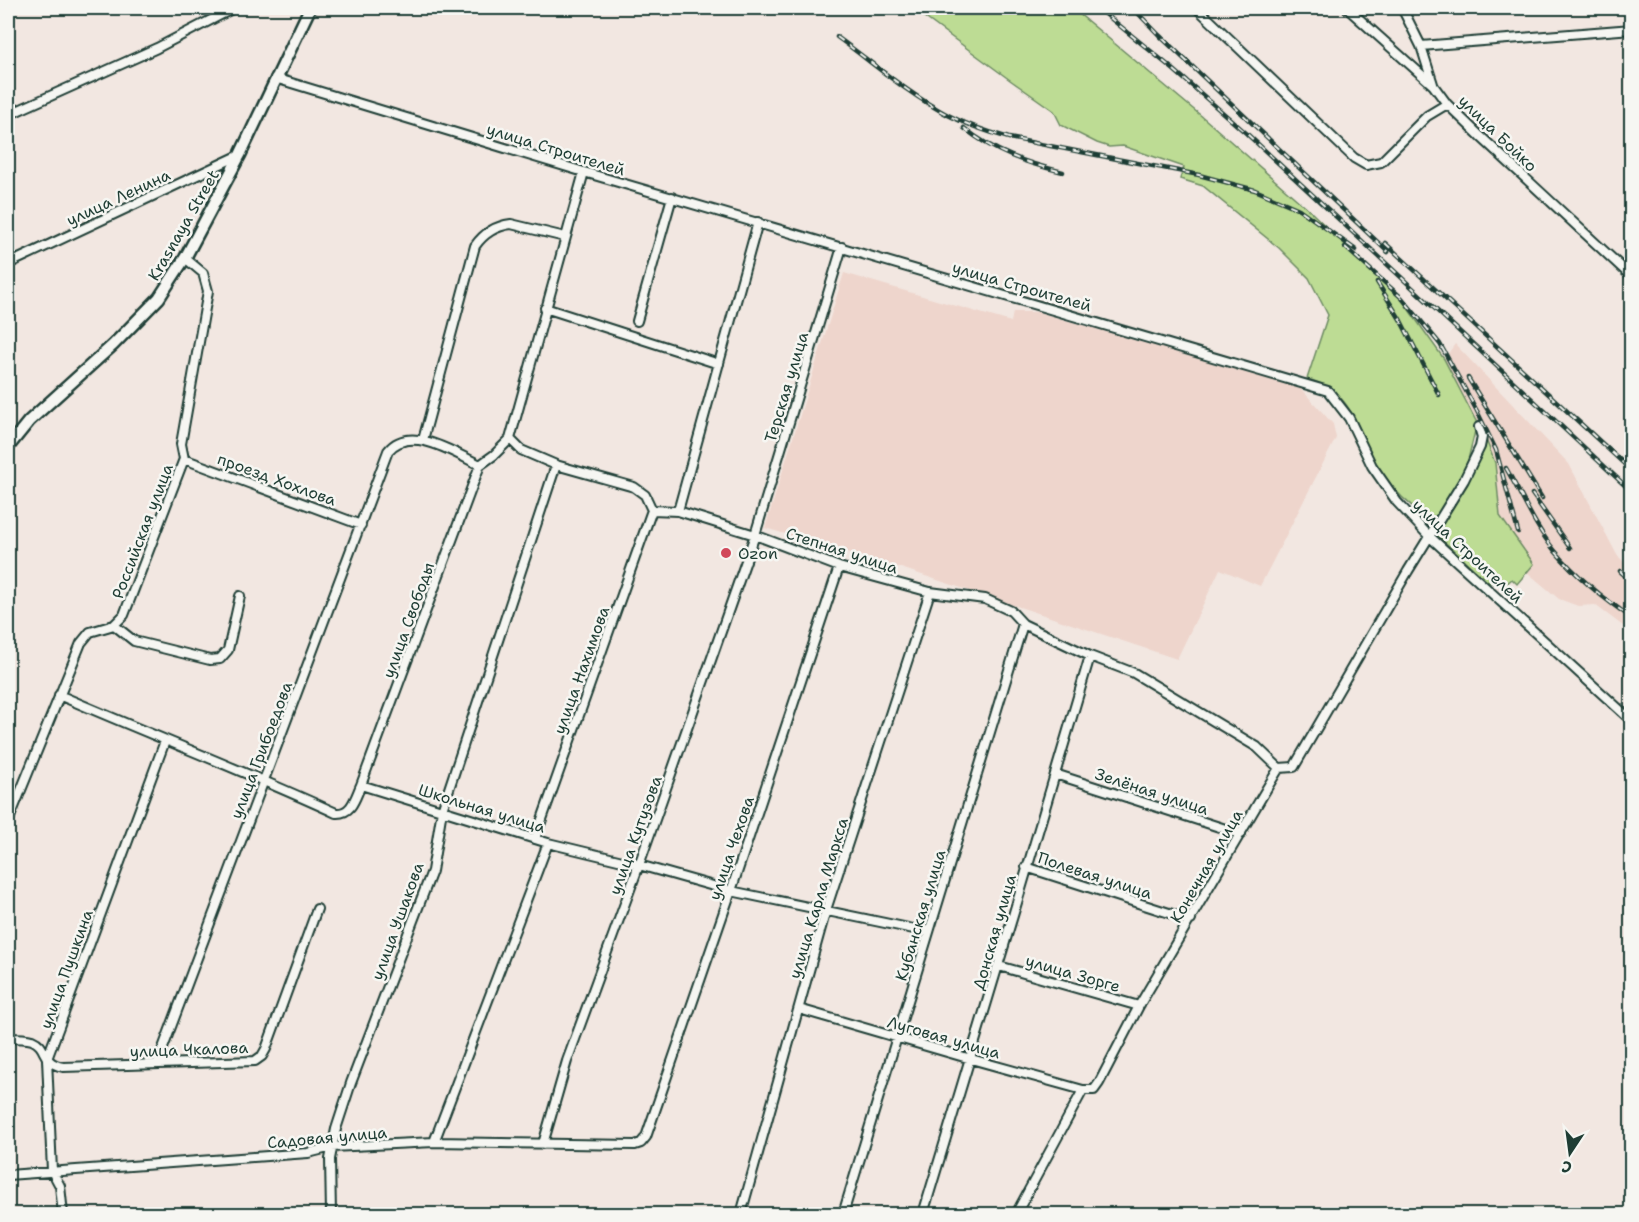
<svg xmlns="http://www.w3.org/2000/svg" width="1639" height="1222" viewBox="0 0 1639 1222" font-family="'Shantell Sans',sans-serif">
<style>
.built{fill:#eed5cc}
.green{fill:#bddc94;stroke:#6e8c64;stroke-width:1.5}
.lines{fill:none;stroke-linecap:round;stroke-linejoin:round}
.street-casing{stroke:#1f3d34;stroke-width:12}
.secondary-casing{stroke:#1f3d34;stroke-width:15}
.street{stroke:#f6f6f2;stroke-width:8}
.secondary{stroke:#f6f6f2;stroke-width:10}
.rail-casing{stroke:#1f3d34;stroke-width:4.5}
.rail{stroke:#f6f6f2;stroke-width:2;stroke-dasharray:7;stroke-linecap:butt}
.poi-dot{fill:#d1495b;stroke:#f6f6f2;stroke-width:2}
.labels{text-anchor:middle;stroke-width:5;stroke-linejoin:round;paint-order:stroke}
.street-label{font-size:16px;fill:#1f3d34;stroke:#f6f6f2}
.poi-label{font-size:16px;fill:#1f3d34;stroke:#f6f6f2;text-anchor:start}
</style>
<rect width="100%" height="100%" fill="#f2e7e1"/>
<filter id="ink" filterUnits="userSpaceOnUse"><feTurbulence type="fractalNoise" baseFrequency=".0167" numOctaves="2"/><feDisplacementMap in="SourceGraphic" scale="12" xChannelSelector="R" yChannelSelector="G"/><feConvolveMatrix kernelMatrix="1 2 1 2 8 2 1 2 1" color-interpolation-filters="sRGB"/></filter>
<g filter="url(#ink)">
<path class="built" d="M844 273 1011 322 1013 312H1038L1301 389 1333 424 1336 438 1260 586 1220 569 1177 659 901 568 765 528Z
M1455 344 1569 464 1617 555 1631 569V632L1595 605 1578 606 1559 599 1527 572 1533 563 1500 516 1495 463 1487 442 1444 359Z"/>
<path class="green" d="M912 8H1072L1205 119 1310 211 1402 300 1444 359 1477 423 1467 464 1438 516 1427 517C1410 506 1395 492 1383 475 1358 441 1358 391 1307 379L1328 315 1309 278 1279 248 1203 186 1180 179 1184 167 1123 146 1109 147 1097 143 1061 125 1054 111 1010 80Z
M1487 442 1495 463 1500 516 1534 564 1517 584 1512 579 1505 585 1488 582 1436 534Z"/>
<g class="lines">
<g class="street-casing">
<path id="street" d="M1197 8 1354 158 1366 165 1381 162 1427 116 1447 104
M1347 8 1433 85 1447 104 1480 136 1632 277
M1402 8 1421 46 1433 84
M1421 46 1632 29
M275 78 584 172 1328 391 1349 418 1372 466 1397 502 1429 536 1632 721
M8 115 157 48 234 8
M8 264 240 155
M545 308 719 364
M637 321 672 197
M510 439 584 172
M423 440 475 246C484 233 495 226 511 224L565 237
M184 459 361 525
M678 511 758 222
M114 625 134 641 210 660 220 659 228 650 240 596
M59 695C151 735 245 771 336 813 352 814 355 798 361 785L548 843 639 865 731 891 928 932
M1055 774 1241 834
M361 785 480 465
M8 822 81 643 90 632 114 625 124 615 184 459 181 444 208 291 203 273 185 258
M535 839 652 510
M1026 867 1191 920
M999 966 1139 1006
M799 1009 971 1059 1083 1090
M8 1038C15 1038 25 1038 32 1040 49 1047 39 1062 63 1067L255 1061 262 1056 266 1049 317 909
M157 1064 388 451C410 423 456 454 480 465L494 455 510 439 521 450 556 465 634 487 645 495 652 510 678 511 755 535 839 567 930 592 985 599 1011 611 1023 624 1090 656 1134 673 1257 747 1279 768
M434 1142 548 843
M543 1144 567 1061 639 865 755 535 842 247
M8 1175 308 1153 332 1147 434 1142 635 1145 641 1143 646 1137 731 891 839 567
M63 1214 60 1186 52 1171 47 1059 165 741
M331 1214 330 1159 336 1129 351 1083 432 871 442 810 556 465
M741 1214 826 910 930 592
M766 1214 786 1213 794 1214
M843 1214 1023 624
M923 1214C980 1029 1035 842 1090 656
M1016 1214 1083 1090H1094L1099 1083 1139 1006 1267 788 1279 768 1294 767 1408 571 1464 480 1480 447 1482 437 1479 427"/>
</g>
<g class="secondary-casing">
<path id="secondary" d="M8 447 29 421 113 345 159 298 185 258 240 155 310 8"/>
</g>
<use href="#street" class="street"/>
<use href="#secondary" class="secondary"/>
<g class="rail-casing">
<path id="rail" d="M1098 8 1174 70 1246 133 1632 492
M1133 8 1159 35 1388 252
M837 37C873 63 908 94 948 115 967 125 988 132 1009 138L1199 175 1255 190 1299 209 1356 250
M964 128C994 152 1025 163 1063 172
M1385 243 1632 471
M1345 247 1402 298 1440 344 1477 411 1496 450 1518 532
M1377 282 1400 319 1439 395
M1468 378 1542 498
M1506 468C1522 496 1535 527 1555 551 1577 577 1604 599 1632 618
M1532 494 1570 548
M1620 571 1632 582"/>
</g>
<use href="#rail" class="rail"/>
</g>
</g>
<circle class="poi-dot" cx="726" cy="553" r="6"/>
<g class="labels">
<g class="street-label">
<text transform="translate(1498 133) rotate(44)" y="6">улица Бойко</text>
<text transform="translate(556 149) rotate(17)" y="6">улица Строителей</text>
<text transform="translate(118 197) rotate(-25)" y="6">улица Ленина</text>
<text transform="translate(183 225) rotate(-60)" y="6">Krasnaya Street</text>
<text transform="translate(1022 286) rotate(16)" y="6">улица Строителей</text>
<text transform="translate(786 387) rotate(-73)" y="6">Терская улица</text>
<text transform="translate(277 479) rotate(20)" y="6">проезд Хохлова</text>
<text transform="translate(142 531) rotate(-69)" y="6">Российская улица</text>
<text transform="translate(842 550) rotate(18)" y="6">Степная улица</text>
<text transform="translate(1468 551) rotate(43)" y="6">улица Строителей</text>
<text transform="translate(408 620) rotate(-70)" y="6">улица Свободы</text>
<text transform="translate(581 670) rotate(-70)" y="6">улица Нахимова</text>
<text transform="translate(261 750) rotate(-69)" y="6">улица Грибоедова</text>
<text transform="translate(1152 791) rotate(18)" y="6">Зелёная улица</text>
<text transform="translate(482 808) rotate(17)" y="6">Школьная улица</text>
<text transform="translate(635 835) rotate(-70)" y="6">улица Кутузова</text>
<text transform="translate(731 848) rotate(-71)" y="6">улица Чехова</text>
<text transform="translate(1206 866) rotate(-60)" y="6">Конечная улица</text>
<text transform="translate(1095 875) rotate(18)" y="6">Полевая улица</text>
<text transform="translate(818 898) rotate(-73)" y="6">улица Карла Маркса</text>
<text transform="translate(920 915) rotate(-73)" y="6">Кубанская улица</text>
<text transform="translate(397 921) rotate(-70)" y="6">улица Ушакова</text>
<text transform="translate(994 932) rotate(-74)" y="6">Донская улица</text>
<text transform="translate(66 969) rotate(-70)" y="6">улица Пушкина</text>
<text transform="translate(1073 973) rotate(16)" y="6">улица Зорге</text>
<text transform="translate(944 1037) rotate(16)" y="6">Луговая улица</text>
<text transform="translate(189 1049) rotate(-2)" y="6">улица Чкалова</text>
<text transform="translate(327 1137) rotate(-5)" y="6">Садовая улица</text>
</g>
<g class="poi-label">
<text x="738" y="559">Ozon</text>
</g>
</g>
<rect width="1639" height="1222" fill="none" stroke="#f6f6f2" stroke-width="30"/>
<rect x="15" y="15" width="1609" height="1192" fill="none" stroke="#1f3d34" stroke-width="2" filter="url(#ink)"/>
<g transform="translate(1570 1153) rotate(193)" stroke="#f6f6f2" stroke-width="4.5" paint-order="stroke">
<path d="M0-4.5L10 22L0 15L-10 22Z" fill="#1f3d34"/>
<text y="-9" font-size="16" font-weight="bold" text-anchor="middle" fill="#1f3d34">С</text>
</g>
</svg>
